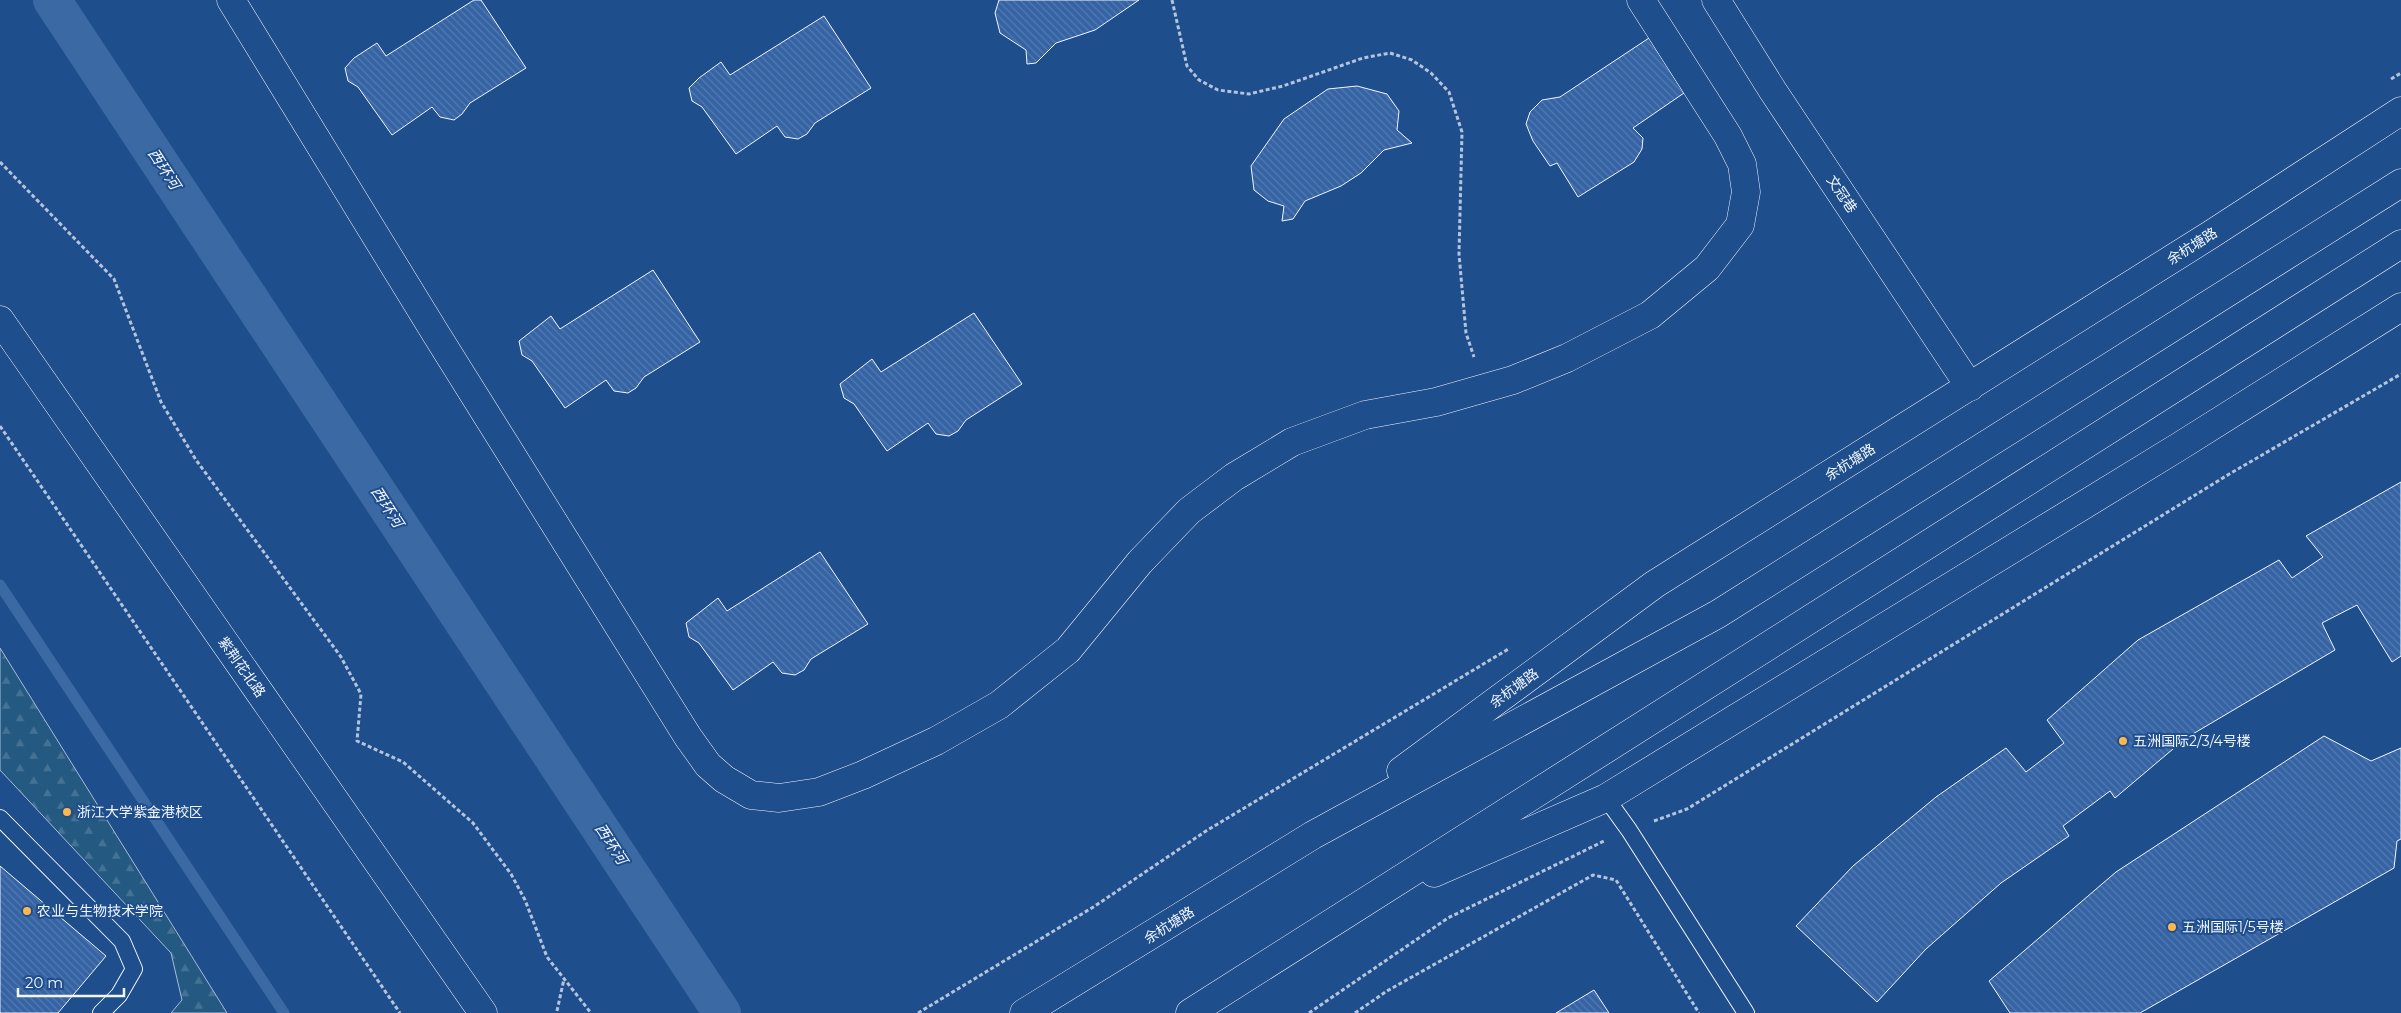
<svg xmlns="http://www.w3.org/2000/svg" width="2401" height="1013" viewBox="0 0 2401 1013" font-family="Montserrat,'Noto Sans SC',sans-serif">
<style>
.forest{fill:url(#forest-firs);stroke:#a8bbd7}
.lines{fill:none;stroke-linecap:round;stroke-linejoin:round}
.stream{stroke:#3b69a3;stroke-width:11}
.canal{stroke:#3b69a3;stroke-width:38}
.building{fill:url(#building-back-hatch);stroke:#f2f6ff}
.service-casing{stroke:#f2f6ff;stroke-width:18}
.minor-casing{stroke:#f2f6ff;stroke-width:29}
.secondary-casing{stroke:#f2f6ff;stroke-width:29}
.primary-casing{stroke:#f2f6ff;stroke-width:29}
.path{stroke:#b3c4dc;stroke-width:3;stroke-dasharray:4 2.5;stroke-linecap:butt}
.service{stroke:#1f4e8c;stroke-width:16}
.minor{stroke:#1f4e8c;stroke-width:28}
.secondary{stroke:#1f4e8c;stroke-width:28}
.primary{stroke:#1f4e8c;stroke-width:28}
.poi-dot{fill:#ffb74d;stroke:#1f4e8c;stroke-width:2}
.labels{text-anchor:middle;stroke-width:4;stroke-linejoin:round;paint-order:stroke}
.street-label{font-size:14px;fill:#f2f6ff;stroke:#1f4e8c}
.poi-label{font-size:14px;fill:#f2f6ff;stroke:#1f4e8c;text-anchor:start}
.water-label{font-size:15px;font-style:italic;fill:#f2f6ff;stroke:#1f4e8c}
</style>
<defs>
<pattern id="forest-firs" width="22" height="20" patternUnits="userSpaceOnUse" patternTransform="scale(1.25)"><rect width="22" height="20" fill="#245a82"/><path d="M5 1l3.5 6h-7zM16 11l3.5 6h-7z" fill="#447295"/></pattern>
<pattern id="building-back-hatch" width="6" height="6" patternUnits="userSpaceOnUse" patternTransform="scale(1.25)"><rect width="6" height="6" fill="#3563a3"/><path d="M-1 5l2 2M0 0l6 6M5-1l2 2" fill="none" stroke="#537ab1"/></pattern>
</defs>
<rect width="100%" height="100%" fill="#1f4e8c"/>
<path class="forest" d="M0 648 227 1013H171L182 1000 171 953 0 770Z"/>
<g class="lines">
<path class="stream" d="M0 585 284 1013"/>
<path class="canal" d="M52 0 722 1013"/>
</g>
<path class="building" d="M474 0H481L526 68 470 103 462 114 454 120 440 117 432 107 392 135 358 87 348 81 345 68 354 58 377 43 386 56Z
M999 0H1139L1095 30 1056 43 1036 63 1027 64 1026 50 1000 33 995 13Z
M824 16 871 88 815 123 807 134 798 139 785 137 777 126 736 154 702 107 692 101 689 88 699 78 721 62 730 75Z
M1649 38 1684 93 1633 128 1643 138 1642 149 1634 162 1578 197 1557 163 1550 166 1533 141 1526 124 1530 112 1542 100 1560 97Z
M1357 86 1387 94 1399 111 1397 130 1412 143 1384 150 1361 173 1341 186 1305 201 1293 219 1282 221 1284 206 1268 201 1254 190 1251 166 1284 119 1328 89Z
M653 270 700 342 644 377 636 388 628 393 614 391 606 380 565 408 532 361 522 355 519 341 551 316 560 329Z
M974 313 1022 384 966 420 958 431 949 436 936 434 928 423 887 451 854 404 844 398 840 384 872 359 881 372Z
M2401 482V656L2392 662 2357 605 2322 623 2335 650 2186 738 2115 798 2110 791 2063 826 2069 836 2001 883 1926 949 1877 1002 1796 926 1853 866 1936 797 2006 748 2026 772 2064 743 2047 720 2138 640 2279 560 2292 578 2323 557 2306 536Z
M820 552 868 624 811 659 804 670 795 675 782 673 773 662 733 690 699 643 689 637 686 623 718 598 727 611Z
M2324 736 2371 761 2401 748V839L2397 841 2394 868 2140 1013H2010L1989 981 2116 872Z
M0 866 106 956 58 1013H0Z
M1594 990 1609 1013H1556Z"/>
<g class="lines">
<g class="service-casing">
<path id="service" d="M1606 798 1629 830 1746 1013
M0 818 122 941 134 969 119 995 101 1013"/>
</g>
<g class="minor-casing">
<path id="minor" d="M231 0 436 334 688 737 708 765 724 779 751 795 779 798 819 792 863 775 936 741 999 705 1068 650 1140 562 1189 511 1234 477 1292 442 1365 415 1436 402 1513 380 1567 358 1650 315 1707 268 1740 225 1746 192 1742 164 1728 136 1641 0
M1716 0 1773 91 1970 387"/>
</g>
<g class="secondary-casing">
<path id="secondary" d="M0 320 483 1013"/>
</g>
<g class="primary-casing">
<path id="primary" d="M1401 771 1655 584 2210 235 2401 111
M1434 873 1606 798 2180 446 2401 307
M1024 1013 1313 835 1718 614 2401 183
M1190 1013 2401 244"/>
</g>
<path class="path" d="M1172 0 1187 66 1199 80 1218 90 1249 94 1283 86 1363 58 1390 53 1412 60 1431 73 1449 92 1462 132 1459 254 1466 333 1474 357
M2391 79 2401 73
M0 162 114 279 161 402 196 460 341 657 361 694 357 741 403 762 473 823 511 874 525 900 547 957 591 1013
M0 426 400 1013
M1654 821 1687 809 2226 476 2401 374
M557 1011 564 979
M918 1013 1095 906 1206 831 1510 648
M1309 1013 1448 918 1604 841
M1355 1013 1387 991 1593 875 1616 880 1699 1013"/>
<use href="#service" class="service"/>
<use href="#minor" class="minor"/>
<use href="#secondary" class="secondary"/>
<use href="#primary" class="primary"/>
</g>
<g class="poi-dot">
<circle cx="2123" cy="741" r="5"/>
<circle cx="67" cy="812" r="5"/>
<circle cx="27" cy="911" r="5"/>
<circle cx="2172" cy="927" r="5"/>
</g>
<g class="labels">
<g class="street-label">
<text transform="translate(1842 194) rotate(56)" y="5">文冠巷</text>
<text transform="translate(2192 246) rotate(-32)" y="5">余杭塘路</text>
<text transform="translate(1850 462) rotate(-32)" y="5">余杭塘路</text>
<text transform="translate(242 667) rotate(55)" y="5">紫荆花北路</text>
<text transform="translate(1514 688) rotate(-36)" y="5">余杭塘路</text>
<text transform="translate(1169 925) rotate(-32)" y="5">余杭塘路</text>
</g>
<g class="poi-label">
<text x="2133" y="746">五洲国际2/3/4号楼</text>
<text x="77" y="817">浙江大学紫金港校区</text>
<text x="37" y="916">农业与生物技术学院</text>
<text x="2182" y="932">五洲国际1/5号楼</text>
</g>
<g class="water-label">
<text transform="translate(164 169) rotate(57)" y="5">西环河</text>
<text transform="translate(387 507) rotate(57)" y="5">西环河</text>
<text transform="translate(611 844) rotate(57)" y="5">西环河</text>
</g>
</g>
<path d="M18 988v8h106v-8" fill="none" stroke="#f2f6ff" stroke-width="2.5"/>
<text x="25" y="988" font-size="15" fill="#f2f6ff" stroke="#1f4e8c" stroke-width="4" paint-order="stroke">20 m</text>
</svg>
